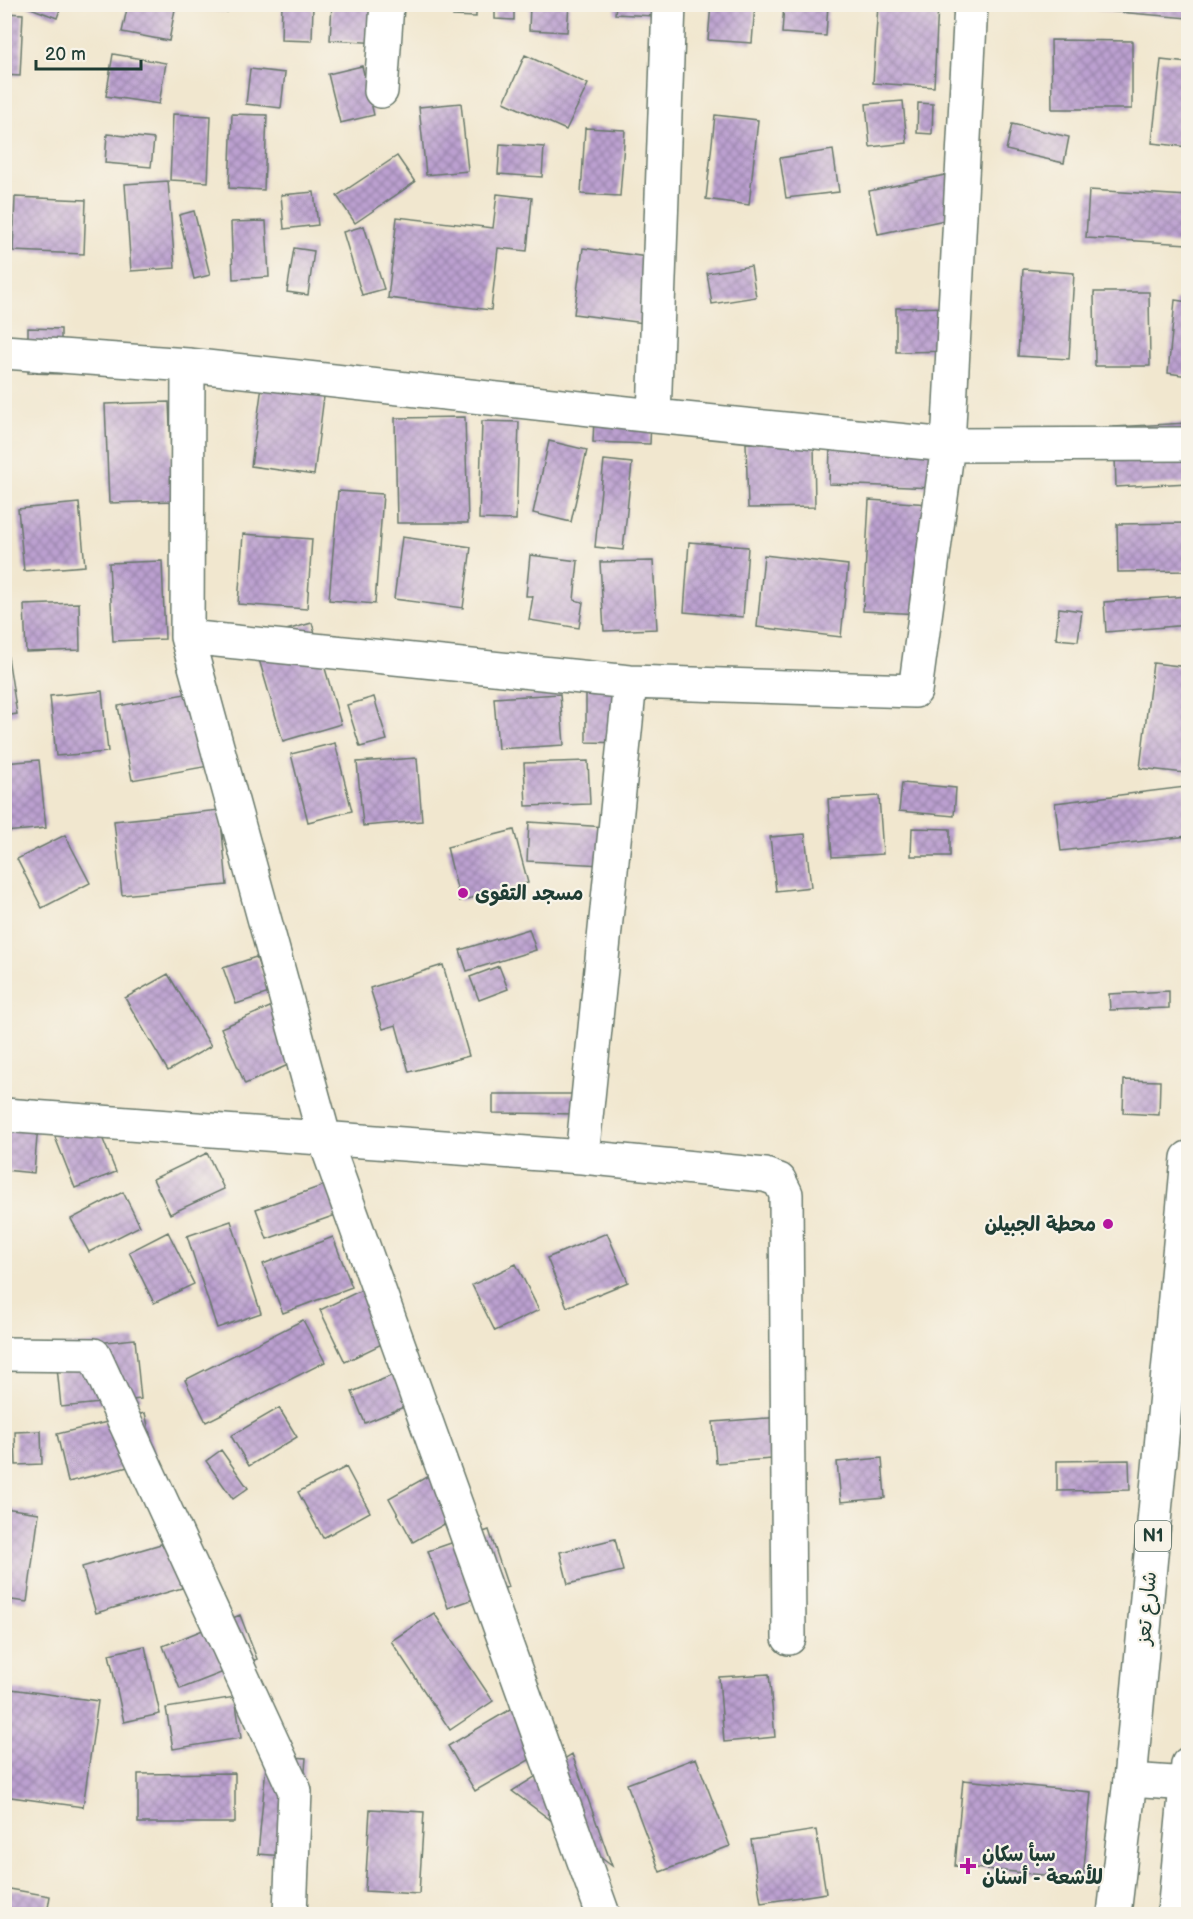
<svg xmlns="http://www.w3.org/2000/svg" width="1193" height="1919" viewBox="0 0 1193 1919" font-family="'Balsamiq Sans','Playpen Sans Arabic',sans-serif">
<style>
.building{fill:url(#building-cross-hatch)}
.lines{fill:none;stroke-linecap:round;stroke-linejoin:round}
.minor-casing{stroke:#68786a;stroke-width:36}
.trunk-casing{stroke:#68786a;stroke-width:36}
.minor{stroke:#fff;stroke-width:33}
.trunk{stroke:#fff;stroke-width:33}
.poi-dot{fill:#b5179e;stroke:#f7f3e8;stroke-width:2}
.labels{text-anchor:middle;stroke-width:4.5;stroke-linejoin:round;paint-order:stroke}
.shield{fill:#f7f3e8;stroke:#60746a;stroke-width:1.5}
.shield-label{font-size:18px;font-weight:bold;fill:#1f3d34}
.poi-label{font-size:20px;font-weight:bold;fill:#1f3d34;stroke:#f7f3e8;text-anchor:start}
.street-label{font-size:20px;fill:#1f3d34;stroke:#f7f3e8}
</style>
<defs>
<pattern id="building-cross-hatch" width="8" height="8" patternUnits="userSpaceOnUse" patternTransform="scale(1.5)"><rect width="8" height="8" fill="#bca0d0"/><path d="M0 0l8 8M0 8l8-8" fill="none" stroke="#9884aa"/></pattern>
</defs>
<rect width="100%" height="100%" fill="#f7f3e8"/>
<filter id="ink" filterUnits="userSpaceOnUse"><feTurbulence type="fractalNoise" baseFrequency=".0167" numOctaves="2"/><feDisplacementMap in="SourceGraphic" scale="12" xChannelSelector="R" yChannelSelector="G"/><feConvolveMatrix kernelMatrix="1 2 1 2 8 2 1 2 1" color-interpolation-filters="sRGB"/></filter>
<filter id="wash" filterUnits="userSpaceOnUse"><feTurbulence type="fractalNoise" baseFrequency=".008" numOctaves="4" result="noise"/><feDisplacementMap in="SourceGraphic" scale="24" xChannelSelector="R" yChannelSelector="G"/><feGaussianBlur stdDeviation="1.35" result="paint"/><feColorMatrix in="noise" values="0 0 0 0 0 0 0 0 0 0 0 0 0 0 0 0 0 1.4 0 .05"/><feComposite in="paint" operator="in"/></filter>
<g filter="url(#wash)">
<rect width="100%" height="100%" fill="#f1e7cf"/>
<g id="blocks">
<path class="building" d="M29 4H62L57 18 28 7Z
M128 4H176L169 41 122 32Z
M196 4H228L227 12 195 9Z
M282 4H313L312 41 281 40Z
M332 4H383L381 43 330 40Z
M453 4H476V17L453 16Z
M495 4H514V20L495 19Z
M616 4H655L654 16 615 14Z
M711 4H755L752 43 708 40Z
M784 4H828L826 36 782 33Z
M878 4H938L934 87 873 83Z
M1095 4H1188V18L1095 10Z
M530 5H569L567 32 529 30Z
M4 13 23 14 20 76 4 75Z
M1051 40 1132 41V109H1052Z
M113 54 166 63 159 104 106 96Z
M525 55 588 84 566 130 504 102Z
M1161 60 1188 63V147L1152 143Z
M362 66 374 115 340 123 328 74Z
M250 69 285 73 281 108 246 104Z
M903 101 907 143 870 147 866 104Z
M461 103 468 171 426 175 419 107Z
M918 103 933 104 932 134 917 133Z
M173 114 211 116 208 182 170 180Z
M232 114 267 115 264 190 229 188Z
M715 115 758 120 749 205 706 199Z
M1012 124 1069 137 1064 163 1006 150Z
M585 128 625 130 620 196 581 194Z
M107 134 154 139 151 167 105 163Z
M500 144 544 147 542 177 498 174Z
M833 150 839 192 786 198 780 158Z
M397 156 415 182 355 223 337 196Z
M964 171 973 214 878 234 869 191Z
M168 181 175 268 131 271 125 184Z
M1089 190 1188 196V244L1086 238Z
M314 192 318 225 284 229 281 195Z
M497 194 532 198 527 251 498 248 491 310 388 298 397 217 493 228Z
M15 197 86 200 84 254 13 251Z
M194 211 210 275 194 279 179 215Z
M266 221 269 277 233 279 231 222Z
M364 226 384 289 362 295 343 232Z
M294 248 314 251 308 295 287 292Z
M583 248 668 260 660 325 574 314Z
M751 266 756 297 712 304 707 273Z
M1023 269 1074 273 1069 359 1018 356Z
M1094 292H1149L1150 366H1095Z
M1175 300 1188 302V376L1168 373Z
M960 307V351L896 352V308Z
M28 328 61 329V374L28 373Z
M265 364 327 373 314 475 251 466Z
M169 402 173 501 109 503 105 404Z
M465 417 468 523H397L395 418Z
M594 418 651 421 650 444 593 442Z
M482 421 519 422 516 520 479 519Z
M1188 423V483L1116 487 1114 427Z
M549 441 587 450 571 522 533 513Z
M814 442 815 507 748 508 746 443Z
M830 446 938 449 936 488 829 484Z
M604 460 632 463 623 550 595 547Z
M338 491 383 494 375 604 329 600Z
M869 500 945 505 940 615 863 611Z
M79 503 85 566 24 571 18 509Z
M1188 523V571L1118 572 1117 524Z
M243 534 312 539 307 609 238 604Z
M402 537 471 547 463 608 394 599Z
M689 542 748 547 743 617 684 612Z
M530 555 578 561 574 600 583 602 579 628 529 620 533 596H526Z
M764 555 848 565 841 637 757 627Z
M162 561 165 639 113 641 109 563Z
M653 561 657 629 604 631 600 562Z
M1188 596V625L1106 632 1104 602Z
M79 603 80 650 26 652 24 605Z
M1059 608 1082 611 1078 641 1056 639Z
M312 623 341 724 283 741 253 639Z
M8 657 17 714 4 716V658Z
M1153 663 1188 667V742L1185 773 1140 768Z
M586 667H628V743L586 742Z
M207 690 220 764 132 780 118 706Z
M102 691 108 752 56 756 50 696Z
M560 694 564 745 498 749 494 698Z
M374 697 387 740 360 747 347 705Z
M335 743 352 811 308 822 291 754Z
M417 758 422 821 363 826 357 762Z
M39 760 46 828 5 832 4 763Z
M588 761 590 804 526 806 524 763Z
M902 783 956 788 954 816 899 811Z
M1185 787 1188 836 1061 851 1055 803Z
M879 796 883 854 832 857 828 799Z
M220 810 227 885 122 895 114 821Z
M529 822 606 827 604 865 527 861Z
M912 828 950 829V856H911Z
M514 830 528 883 460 901 447 847Z
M805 834 811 887 776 891 770 837Z
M65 835 90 883 42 908 17 859Z
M529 929 536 950 467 971 460 950Z
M256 957 269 993 236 1004 223 968Z
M443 965 469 1056 409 1072 396 1025 383 1029 370 988Z
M499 966 508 989 479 1000 470 977Z
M168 974 211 1046 168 1071 125 998Z
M1169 991V1008L1110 1010 1109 994Z
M291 998 315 1053 245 1084 221 1028Z
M1124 1080 1160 1081 1159 1115 1123 1113Z
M493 1094H583V1114L493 1113Z
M4 1098 40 1101 34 1173 4 1170Z
M94 1117 116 1172 75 1188 53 1132Z
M207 1153 224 1189 170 1214 153 1179Z
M339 1180 350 1210 267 1239 256 1209Z
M123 1192 140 1226 89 1252 71 1219Z
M231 1221 261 1313 217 1328 187 1236Z
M168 1232 194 1284 154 1303 129 1252Z
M607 1233 628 1282 567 1307 547 1258Z
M333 1237 352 1287 283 1313 263 1264Z
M516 1264 539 1310 495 1331 472 1285Z
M374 1284 398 1336 345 1362 320 1310Z
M303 1320 325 1362 206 1422 185 1380Z
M135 1339 141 1399 61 1407 55 1347Z
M398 1373 411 1404 365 1423 352 1392Z
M279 1408 297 1437 249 1466 231 1436Z
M145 1413 156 1460 68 1482 57 1434Z
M783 1417 786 1458 716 1463 713 1422Z
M41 1431 42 1464 16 1465 15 1432Z
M221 1450 248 1488 233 1499 206 1461Z
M882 1458 885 1498 841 1502 837 1462Z
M1129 1460 1130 1490 1057 1491V1461Z
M346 1467 370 1512 323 1538 298 1492Z
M430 1475 455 1518 413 1542 389 1498Z
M4 1508 39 1513 27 1602 4 1599Z
M489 1530 508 1587 448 1608 428 1551Z
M615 1539 623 1571 568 1584 560 1552Z
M168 1542 182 1588 96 1613 82 1567Z
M434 1613 493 1701 450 1730 391 1641Z
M240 1615 257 1659 180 1689 163 1646Z
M145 1646 160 1714 124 1722 109 1654Z
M769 1674 775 1737 724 1742 719 1677Z
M4 1688 98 1701 83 1807 4 1796Z
M235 1697 241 1738 173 1749 166 1708Z
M516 1706 543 1752 475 1791 448 1746Z
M572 1754 612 1866 512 1791Z
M267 1755 306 1758 298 1857 258 1854Z
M696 1758 730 1846 660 1872 627 1784Z
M235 1773V1823H138V1774Z
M963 1780 1091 1792 1083 1879 955 1866Z
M370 1809 424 1812 419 1894 365 1891Z
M816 1830 826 1893 761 1903 751 1840Z
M4 1888 50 1896 47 1914H4Z"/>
</g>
</g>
<g filter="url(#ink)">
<use href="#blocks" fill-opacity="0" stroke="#68786a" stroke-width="1.5"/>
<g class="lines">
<g class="minor-casing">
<path id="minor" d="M381 91 387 4
M4 352 188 365 654 416 948 445 1188 444
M188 365 187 637 325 1140 603 1914
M654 416 669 4
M187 637 630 682 915 691 948 445 971 4
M4 1115 582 1157 765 1175 779 1180 786 1194 789 1638
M582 1157 630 682
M4 1354 94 1355 295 1791 290 1914
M1130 1780 1188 1784"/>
</g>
<g class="trunk-casing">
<path id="trunk" d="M1114 1914 1130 1780 1188 1158
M1174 1914 1188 1764"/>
</g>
<use href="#minor" class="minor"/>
<use href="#trunk" class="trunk"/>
</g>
</g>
<g class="poi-dot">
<circle cx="463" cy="893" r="6"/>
<circle cx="1108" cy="1224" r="6"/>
<path d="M965 1857h6v6h6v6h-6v6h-6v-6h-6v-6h6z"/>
</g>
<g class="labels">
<rect class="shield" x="1135" y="1521" width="36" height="30" rx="4.5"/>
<g class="shield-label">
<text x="1153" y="1542">N1</text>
</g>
<g class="poi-label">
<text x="475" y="900">مسجد التقوى</text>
<text x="1096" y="1231" text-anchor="end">محطة الجبيلن</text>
<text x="982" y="1861">سبأ سكان<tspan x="982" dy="23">للأشعة - أسنان</tspan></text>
</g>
<g class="street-label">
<text transform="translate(1146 1608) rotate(-85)" y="7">شارع تعز</text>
</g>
</g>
<rect width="1193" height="1919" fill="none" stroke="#f7f3e8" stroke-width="24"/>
<path d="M36 60v9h105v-9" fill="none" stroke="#1f3d34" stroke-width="3"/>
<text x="45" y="60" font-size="18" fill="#1f3d34" stroke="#f7f3e8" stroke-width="4.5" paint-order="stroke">20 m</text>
</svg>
